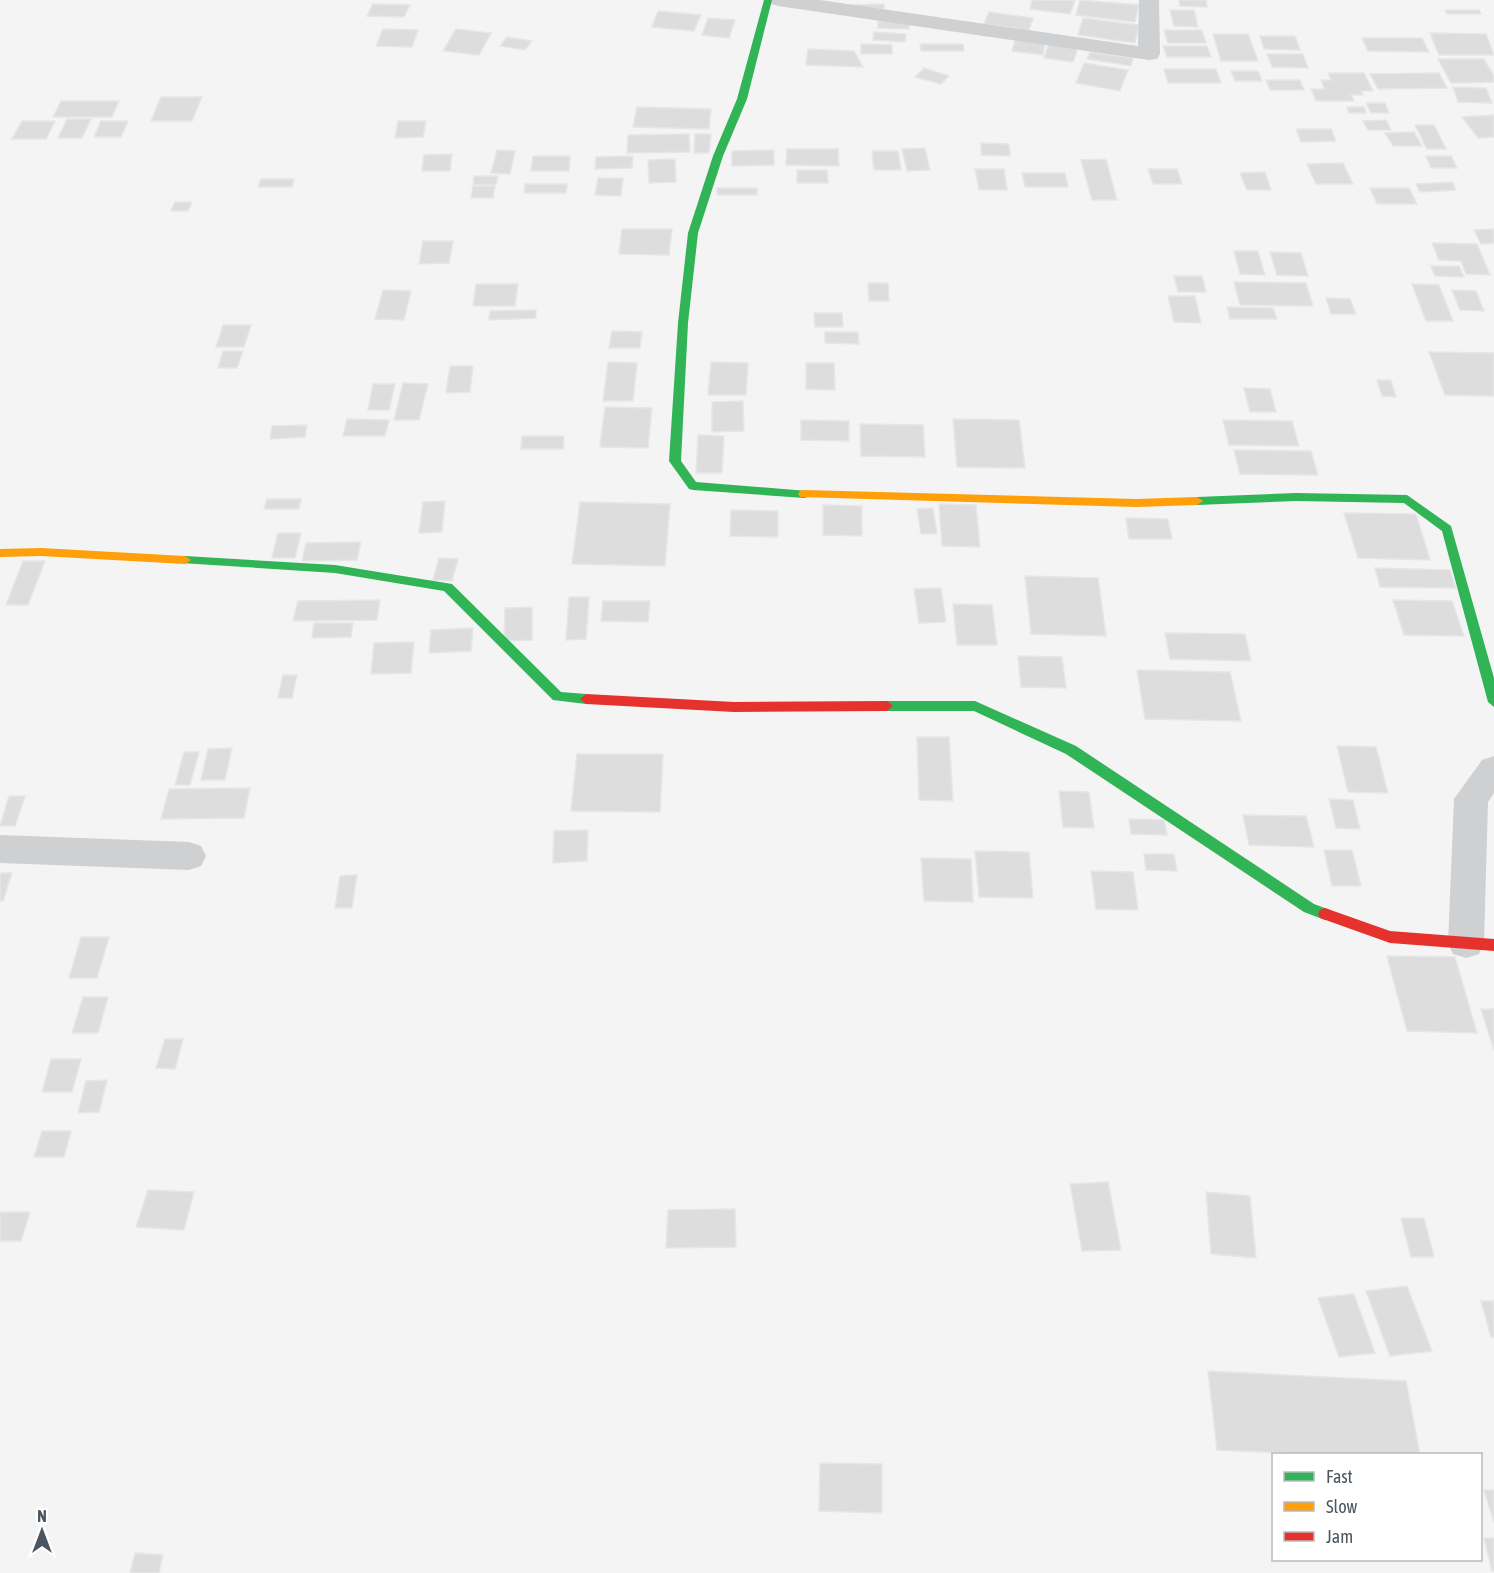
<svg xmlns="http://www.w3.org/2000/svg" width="1494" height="1573" viewBox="0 0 1494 1573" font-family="'Asap Condensed',sans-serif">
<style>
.building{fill:#ddddde;stroke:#e5e6e7;stroke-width:1.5}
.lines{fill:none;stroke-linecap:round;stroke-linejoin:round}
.street{fill:#ced0d2;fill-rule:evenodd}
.fast{fill:#30b455;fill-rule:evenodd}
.slow{fill:#ff9f0a;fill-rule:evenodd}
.jam{fill:#e5322d;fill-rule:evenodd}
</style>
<rect width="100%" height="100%" fill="#f4f4f4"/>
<path class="building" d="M1032 0H1075L1070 14 1030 9Z
M1080 0 1139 5 1135 22 1076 15Z
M1179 0H1206L1207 7 1180 6Z
M373 4 410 5 404 17 367 16Z
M884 4V9H856L855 5Z
M1170 10H1194L1198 27 1174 26Z
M1445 10H1479L1481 14H1447Z
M658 11 701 15 694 31 652 27Z
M989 12 1033 18 1029 30 984 24Z
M708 18 735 20 729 38 702 35Z
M1083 18 1139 25 1135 43 1078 35Z
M878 21 909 22V29L878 28Z
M383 29 418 30 412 47 376 46Z
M456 29 491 33 479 55 443 51Z
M1164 30H1202L1206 43H1168Z
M874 32 906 34 905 42 873 40Z
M1430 33 1486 34 1494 55H1439Z
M1213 34H1248L1258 61H1221Z
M1260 36H1295L1300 50 1264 49Z
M507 37 532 41 525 50 500 46Z
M1362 38H1422L1429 52 1368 51Z
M1015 40 1045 43 1043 55 1012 51Z
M1049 43 1078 48 1073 62 1044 58Z
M861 44 892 45V54H861Z
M920 44H963L964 51H921Z
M1163 46H1207L1211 57H1167Z
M808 49 854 51 863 67 806 65Z
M1090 52 1133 58 1131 66 1087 59Z
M1267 54H1303L1308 68 1272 67Z
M1438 59H1484L1494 76V82L1451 83Z
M1084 63 1128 70 1120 91 1076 83Z
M924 68 949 76 941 84 915 77Z
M1164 69H1216L1221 83H1168Z
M1231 71H1258L1262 81H1235Z
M1328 73H1364L1373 91H1361L1363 95H1351L1354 101H1316L1311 89H1324L1321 80H1331Z
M1439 73 1447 88 1378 89 1370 74Z
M1266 80H1300L1304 90H1270Z
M1453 87 1486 88 1492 103 1458 102Z
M161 97H202L192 121H151Z
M61 101H119L112 117H53Z
M1366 103H1385L1389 113H1371Z
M637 107 711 109 709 129 633 127Z
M1347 107H1364L1366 113H1349Z
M1494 115V137L1478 138 1462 117Z
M67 119H91L82 138H58Z
M1386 120 1391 130H1368L1363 121Z
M22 121H55L46 139H12Z
M101 121H128L121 137H94Z
M398 121H426L423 137 395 138Z
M1415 125H1434L1446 149H1427Z
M1296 129H1331L1336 141 1301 142Z
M1414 132 1422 146H1393L1385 133Z
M689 134 690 152 627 153 628 135Z
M695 134H711L709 153H694Z
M981 143 1009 144 1010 156 981 155Z
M925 148 930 170 907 171 902 149Z
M787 149H838L839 166 786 165Z
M497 150 515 151 510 174 491 173Z
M774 150V165L732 166V151Z
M872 151H898L901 170H874Z
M452 154 450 171H422L424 155Z
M533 156H570L569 171H531Z
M633 156 632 168 595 169 596 157Z
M1426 156H1451L1457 168H1431Z
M675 159 676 182 649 183 648 160Z
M1106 159 1117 200H1092L1081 160Z
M1343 163 1353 184H1316L1307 164Z
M975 169H1004L1007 190H979Z
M1148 169H1177L1182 184H1153Z
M797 170H827L828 183H797Z
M1265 172 1271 190H1247L1240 173Z
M1022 173H1065L1068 187H1025Z
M474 176H498L496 185H473Z
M598 178H623L621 196 595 195Z
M261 179H294L292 187H258Z
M1452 182 1456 190 1420 192 1416 184Z
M525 184H567L566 193H524Z
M473 186H495L493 198H471Z
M717 188H757V195H717Z
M1370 188H1409L1417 204H1377Z
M175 202H192L188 211H171Z
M622 229H672L669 255 619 254Z
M1494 229V243L1481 244 1474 230Z
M423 241H453L449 263 419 264Z
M1432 243 1477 244 1490 275 1466 274 1461 261 1439 260Z
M1234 251H1258L1265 275 1240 274Z
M1270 252 1301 253 1308 276 1277 275Z
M1431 266H1459L1464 277 1435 276Z
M1174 276H1202L1206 292H1178Z
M1234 282 1306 283 1313 306 1240 305Z
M868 283H888L889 301H869Z
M476 284H518L515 306H473Z
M1412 284 1439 285 1453 321H1426Z
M383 290 411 291 404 320 375 319Z
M1452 290 1476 291 1484 311 1460 310Z
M1168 296H1195L1201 323 1174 322Z
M1326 298 1350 299 1356 314H1331Z
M1227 307 1273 308 1277 319H1230Z
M536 310V318L489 320 490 311Z
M814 313H842L843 327H815Z
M223 325H251L244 347H216Z
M612 331 642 332 640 348H609Z
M825 332H858L859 344 825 343Z
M223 351H243L237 368H218Z
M1429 352 1494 353V396L1445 395Z
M608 362 637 363 633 401H603Z
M711 362 748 363 746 395H708Z
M806 363H834L835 390 806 389Z
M450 366H473L470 392 446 393Z
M1377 380H1391L1396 397 1382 396Z
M403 383 428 384 419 420H394Z
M373 384H395L389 410H368Z
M1244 388 1270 389 1276 412H1250Z
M743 401 744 431 712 432V402Z
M605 407 652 408 648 448 600 447Z
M347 419 389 420 385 436H343Z
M953 419 1019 420 1025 468 957 467Z
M801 420 849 421V441L801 440Z
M1223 420 1292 421 1299 446 1229 445Z
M860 424 923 425 925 457 861 456Z
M307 425 305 437 270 439 272 426Z
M698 435 724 436 722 473H696Z
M522 436H564L563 449H521Z
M1234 450 1311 451 1318 475 1240 474Z
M267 499H301L299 509H264Z
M445 501 442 532 419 533 423 502Z
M580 502 670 504 665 566 572 564Z
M939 504 976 505 980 547 942 546Z
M823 505 862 506V536L823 535Z
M933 508 937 534H921L917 509Z
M731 510 778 511V537L730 536Z
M1344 513 1416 514 1430 560 1358 558Z
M1126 518 1168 519 1172 539H1129Z
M278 533H301L295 558H272Z
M361 542 357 560 302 561 306 543Z
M439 558 458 559 452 581 433 580Z
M23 561H45L28 605H6Z
M1375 568 1450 570 1456 588 1380 587Z
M1025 576 1098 578 1106 636 1031 634Z
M941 588 946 622 919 623 914 589Z
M569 597H589L586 639 566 640Z
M380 600 377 620 293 621 298 601Z
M1393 600 1452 601 1464 636 1404 635Z
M603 601H650L648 622 601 621Z
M953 604 992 605 997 645H957Z
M532 607V640L504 641 505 608Z
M314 623H353L351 637 312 638Z
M473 628 471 651 429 653 431 630Z
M1165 633 1245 634 1251 661 1170 659Z
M414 642 411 673 371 674 374 643Z
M1018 656 1062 657 1066 688 1021 687Z
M1137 670 1230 672 1241 721 1145 719Z
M283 675H297L292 698H278Z
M917 737H949L953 801 919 800Z
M1337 746 1376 747 1388 793 1348 792Z
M232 748 225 780H201L208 749Z
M184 752H199L190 785H175Z
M577 754H663L660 812 571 811Z
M250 788 244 818 161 819 169 789Z
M1059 791 1089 792 1094 828 1063 827Z
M9 796H25L15 826H0Z
M1329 799 1353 800 1360 829 1336 828Z
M1243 815 1306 816 1314 847 1249 845Z
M1129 819 1164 820 1167 835 1131 834Z
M588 830 587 861 553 863 554 831Z
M1324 850H1352L1361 886H1332Z
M975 851 1029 852 1033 898 979 897Z
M1144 854H1174L1177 871 1146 870Z
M921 858 971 859 973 902 924 901Z
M1091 871 1133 872 1138 910 1096 909Z
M0 873H12L3 901H0Z
M357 875 352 908H335L340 876Z
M81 937H109L97 978H69Z
M1387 956 1455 957 1477 1033 1407 1031Z
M83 997H108L98 1033H72Z
M1481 1009H1494V1050Z
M165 1039H183L175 1069 156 1068Z
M51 1059H81L72 1092H42Z
M107 1080 99 1112 78 1113 86 1081Z
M42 1131H71L64 1157H34Z
M1108 1182 1121 1250 1082 1251 1070 1184Z
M148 1190 194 1192 184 1230 136 1227Z
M1206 1192 1250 1196 1256 1258 1211 1254Z
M735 1209 736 1247 666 1248 668 1210Z
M0 1212H30L21 1241H0Z
M1401 1218H1424L1434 1257H1411Z
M1407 1286 1432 1351 1390 1356 1366 1291Z
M1354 1294 1375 1353 1339 1357 1318 1298Z
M1481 1301H1494V1337H1491Z
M1208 1371 1406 1381 1420 1454H1305L1217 1450Z
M820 1463 882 1464V1513L819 1511Z
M1484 1490H1494V1523Z
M1484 1538H1494V1571H1492Z
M135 1553 163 1555 159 1573H130Z"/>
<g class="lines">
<path class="street" d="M768 0H820L1138 46 1139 0H1159L1160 54 1157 59 1149 60 778 6 771 4Z
M1494 756V793L1488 802 1484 943 1479 954 1466 958 1453 954 1448 943 1454 799 1482 760Z
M0 835 189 842 201 846 206 856 201 866 189 870 0 863Z"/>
<path class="fast" d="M764 0H772L747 99 723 156 698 233 688 323 681 461 696 482 808 491 810 494 808 497 804 498 693 490 689 489 669 461 678 323 688 233 713 156 737 99Z
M1296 493 1407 495 1451 526 1494 678V707L1488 702 1442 531 1404 503 1296 501 1197 505 1191 501 1197 497Z
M185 556 335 565 452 584 561 692 586 694 592 699 586 704 553 700 444 591 335 573 181 563 179 560 181 557Z
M887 701H975L1076 746 1314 904 1330 910 1332 914 1330 918 1325 920 1304 912 1066 754 974 711H887L881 706Z"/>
<path class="slow" d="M804 490 1136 499 1197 497 1203 501 1197 505 1136 507 800 497 798 494 800 491Z
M41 548 185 556 191 560 185 564 41 556 0 557V549Z"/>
<path class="jam" d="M586 694 734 702 887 701 893 706 887 711 734 712 586 704 580 699Z
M1325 908 1390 931 1494 939V951L1390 943 1320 918 1318 914 1320 910Z"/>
</g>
<rect x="1272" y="1453" width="210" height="108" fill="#ffffff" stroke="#b7bbc0" stroke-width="1.5"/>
<rect x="1284" y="1472" width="30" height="9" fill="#30b455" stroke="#b7bbc0" stroke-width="1.5"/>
<text x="1326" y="1483" font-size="18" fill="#4a5661">Fast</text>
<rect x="1284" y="1502" width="30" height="9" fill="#ff9f0a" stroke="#b7bbc0" stroke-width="1.5"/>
<text x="1326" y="1513" font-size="18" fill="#4a5661">Slow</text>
<rect x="1284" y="1532" width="30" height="9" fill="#e5322d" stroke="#b7bbc0" stroke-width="1.5"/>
<text x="1326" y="1543" font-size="18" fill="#4a5661">Jam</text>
<g transform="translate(42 1531)" stroke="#ffffff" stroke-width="4.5" paint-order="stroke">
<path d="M0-4.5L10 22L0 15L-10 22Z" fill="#4a5661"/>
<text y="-9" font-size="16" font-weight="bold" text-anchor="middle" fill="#4a5661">N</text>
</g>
</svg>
